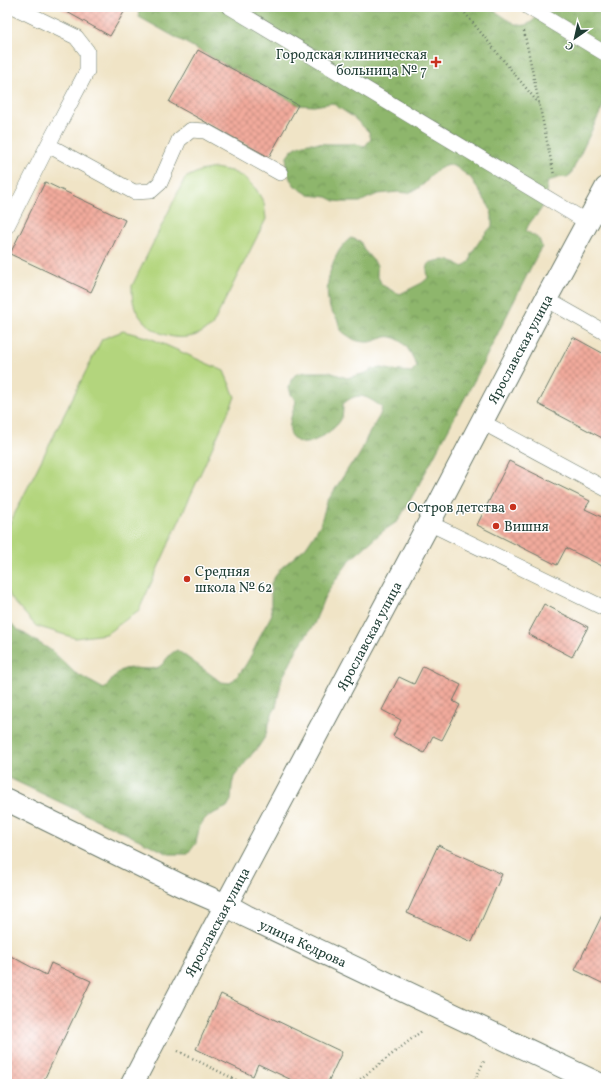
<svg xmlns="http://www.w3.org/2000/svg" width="613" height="1091" viewBox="0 0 613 1091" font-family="Vollkorn,serif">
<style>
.green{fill:#b3d57d;stroke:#698958}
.forest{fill:url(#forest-crowns);stroke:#567a50}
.building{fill:url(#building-cross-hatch)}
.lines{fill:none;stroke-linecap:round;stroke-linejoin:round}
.service-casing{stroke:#687767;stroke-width:16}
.minor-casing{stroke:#687767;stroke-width:24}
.path{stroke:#687767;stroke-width:2.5;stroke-dasharray:1 3;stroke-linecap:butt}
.service{stroke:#fff;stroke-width:15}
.minor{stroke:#fff;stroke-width:22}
.poi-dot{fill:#c8321e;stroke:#fff;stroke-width:1.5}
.labels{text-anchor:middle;stroke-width:3;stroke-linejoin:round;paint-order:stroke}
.poi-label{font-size:14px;fill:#1f3d34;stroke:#fff;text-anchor:end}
.street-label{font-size:14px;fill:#1f3d34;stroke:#fff}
</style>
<defs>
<pattern id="forest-crowns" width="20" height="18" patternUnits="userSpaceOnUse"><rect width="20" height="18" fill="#8eb66c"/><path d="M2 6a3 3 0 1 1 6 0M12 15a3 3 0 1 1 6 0" fill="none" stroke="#73955a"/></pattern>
<pattern id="building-cross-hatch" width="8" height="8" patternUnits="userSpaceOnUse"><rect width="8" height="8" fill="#f2aa9c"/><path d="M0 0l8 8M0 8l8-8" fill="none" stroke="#c38c80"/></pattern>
</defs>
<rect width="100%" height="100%" fill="#fff"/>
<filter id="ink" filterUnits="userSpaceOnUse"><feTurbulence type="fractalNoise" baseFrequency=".025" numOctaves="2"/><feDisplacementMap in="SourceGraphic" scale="8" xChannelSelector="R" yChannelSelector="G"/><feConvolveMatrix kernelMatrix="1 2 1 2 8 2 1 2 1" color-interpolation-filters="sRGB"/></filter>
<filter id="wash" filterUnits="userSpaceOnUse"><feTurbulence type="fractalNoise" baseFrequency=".012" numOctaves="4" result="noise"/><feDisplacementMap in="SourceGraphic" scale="16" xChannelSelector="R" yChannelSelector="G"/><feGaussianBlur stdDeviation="0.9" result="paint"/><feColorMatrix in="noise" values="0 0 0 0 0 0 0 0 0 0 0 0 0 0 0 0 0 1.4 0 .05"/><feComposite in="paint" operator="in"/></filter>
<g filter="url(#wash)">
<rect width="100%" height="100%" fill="#f0e4c6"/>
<path class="green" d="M215 168 231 171 245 178 256 189 264 203 266 219 212 326C208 328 203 332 199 334 173 345 139 329 133 301 132 296 132 291 132 286L185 178 200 171Z
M123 331 150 338 224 371 235 397 139 610 106 634 75 638 36 626 11 598 7 589V529L102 339Z"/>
<path class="forest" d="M138 7H486C512 17 521 43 544 7H606V100L570 176 567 178 561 177 548 181C546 188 546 199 543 205 539 216 530 218 526 231L539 239 542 247 538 253 475 379 417 488 398 521 383 531 350 560 332 585 324 598 314 624 297 649 290 664 282 678 276 707 272 714 265 737 257 749 252 754 234 777 232 785 231 800 227 807 208 816 203 821 199 828 196 843 188 854H169L7 777V618L9 622 17 629 52 651 75 673 104 689C110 684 115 673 122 670 132 665 148 672 159 667 164 664 165 660 169 656 171 653 174 652 177 650L221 682 230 683C247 669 254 649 263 630 266 625 269 620 272 614L271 607V583L280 569 306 547 316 532 320 525 327 502 351 464 357 459 361 452 367 437 380 415 382 407C367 397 359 390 343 404 343 408 343 413 342 417 339 427 317 442 306 443 301 444 293 440 291 435 287 425 293 411 296 402L291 394 289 388 291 380 296 374 306 372H329L347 378 366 373 373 369 382 368 391 370 411 372 417 366C412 356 408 345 397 339 387 334 384 338 374 341 369 343 358 342 353 339 350 337 343 333 341 330 339 327 339 324 338 321 336 316 332 313 330 308 322 287 333 250 351 238L360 241 364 250 377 265V275L382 285 391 290 400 294 422 283 428 278 427 270 429 263C437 260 447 259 455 262 457 263 460 266 463 267L470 261 471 254 481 239 492 226V215L490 208 471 178 456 167 448 164 439 169 431 175 425 183 417 189 408 193 398 192 378 194 368 198 360 202H343L335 201 327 197 309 195 295 186 290 179 286 165 287 157 292 150 300 145 309 143 329 144H355L365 146 371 139 369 132 353 117 332 103 314 106 298 105 139 17 138 9Z"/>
<g id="blocks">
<path class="building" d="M58 7H127L110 36Z
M198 50 298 105 269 157 169 102Z
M45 182 125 220 91 292 10 254Z
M573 337 606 355V440L538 404Z
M509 461 590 501 585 509 606 519V568L566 548 557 565 477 525Z
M544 604 588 627 572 657 528 634Z
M423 666 461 685 453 701 460 705 442 740 433 736 424 753 393 736 401 720 382 710 399 677 414 684Z
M438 845 502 874 472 942 407 913Z
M606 907V985L575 970Z
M7 954 46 975 51 963 91 981 42 1084H7Z
M221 994 342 1052 327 1084H300L258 1064 253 1076 196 1049Z"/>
</g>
</g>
<g filter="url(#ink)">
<use href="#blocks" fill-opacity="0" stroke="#687767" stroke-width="1"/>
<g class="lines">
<g class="service-casing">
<path id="service" d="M230 7 587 222
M528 7 606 54
M48 145 134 192 151 191 160 183 179 140 191 130 205 131 280 173
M7 226 48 145 87 71V51L76 37 14 7
M546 299 606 333
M482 422 606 489
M429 523 606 609"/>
</g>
<g class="minor-casing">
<path id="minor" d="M7 800 180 885 226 905 246 916 599 1084
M132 1084 211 933 429 523 546 299 606 188"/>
</g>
<path class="path" d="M460 7 539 104
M524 31 554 175
M178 1051 244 1084
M354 1084 423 1030
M473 1084 485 1059"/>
<use href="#service" class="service"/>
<use href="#minor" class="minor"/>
</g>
</g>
<g class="poi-dot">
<path d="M434 56h4v4h4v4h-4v4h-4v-4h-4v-4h4z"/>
<circle cx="513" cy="507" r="4"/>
<circle cx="496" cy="526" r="4"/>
<circle cx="187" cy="579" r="4"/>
</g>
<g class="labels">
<g class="poi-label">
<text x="427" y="59">Городская клиническая<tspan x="427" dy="16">больница № 7</tspan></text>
<text x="505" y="512">Остров детства</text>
<text x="504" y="531" text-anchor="start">Вишня</text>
<text x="195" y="576" text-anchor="start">Средняя<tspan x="195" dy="16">школа № 62</tspan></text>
</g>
<g class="street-label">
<text transform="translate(520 349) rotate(-62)" y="5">Ярославская улица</text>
<text transform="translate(369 636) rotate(-62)" y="5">Ярославская улица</text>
<text transform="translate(217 922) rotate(-62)" y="5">Ярославская улица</text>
<text transform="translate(303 943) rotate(25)" y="5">улица Кедрова</text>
</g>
</g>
<rect width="613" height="1091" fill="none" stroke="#fff" stroke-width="24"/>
<g transform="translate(575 38) rotate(214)" stroke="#ffffff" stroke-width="3" paint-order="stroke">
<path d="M0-3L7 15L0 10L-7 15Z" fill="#1f3d34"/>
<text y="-6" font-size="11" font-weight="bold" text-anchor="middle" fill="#1f3d34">С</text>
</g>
</svg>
